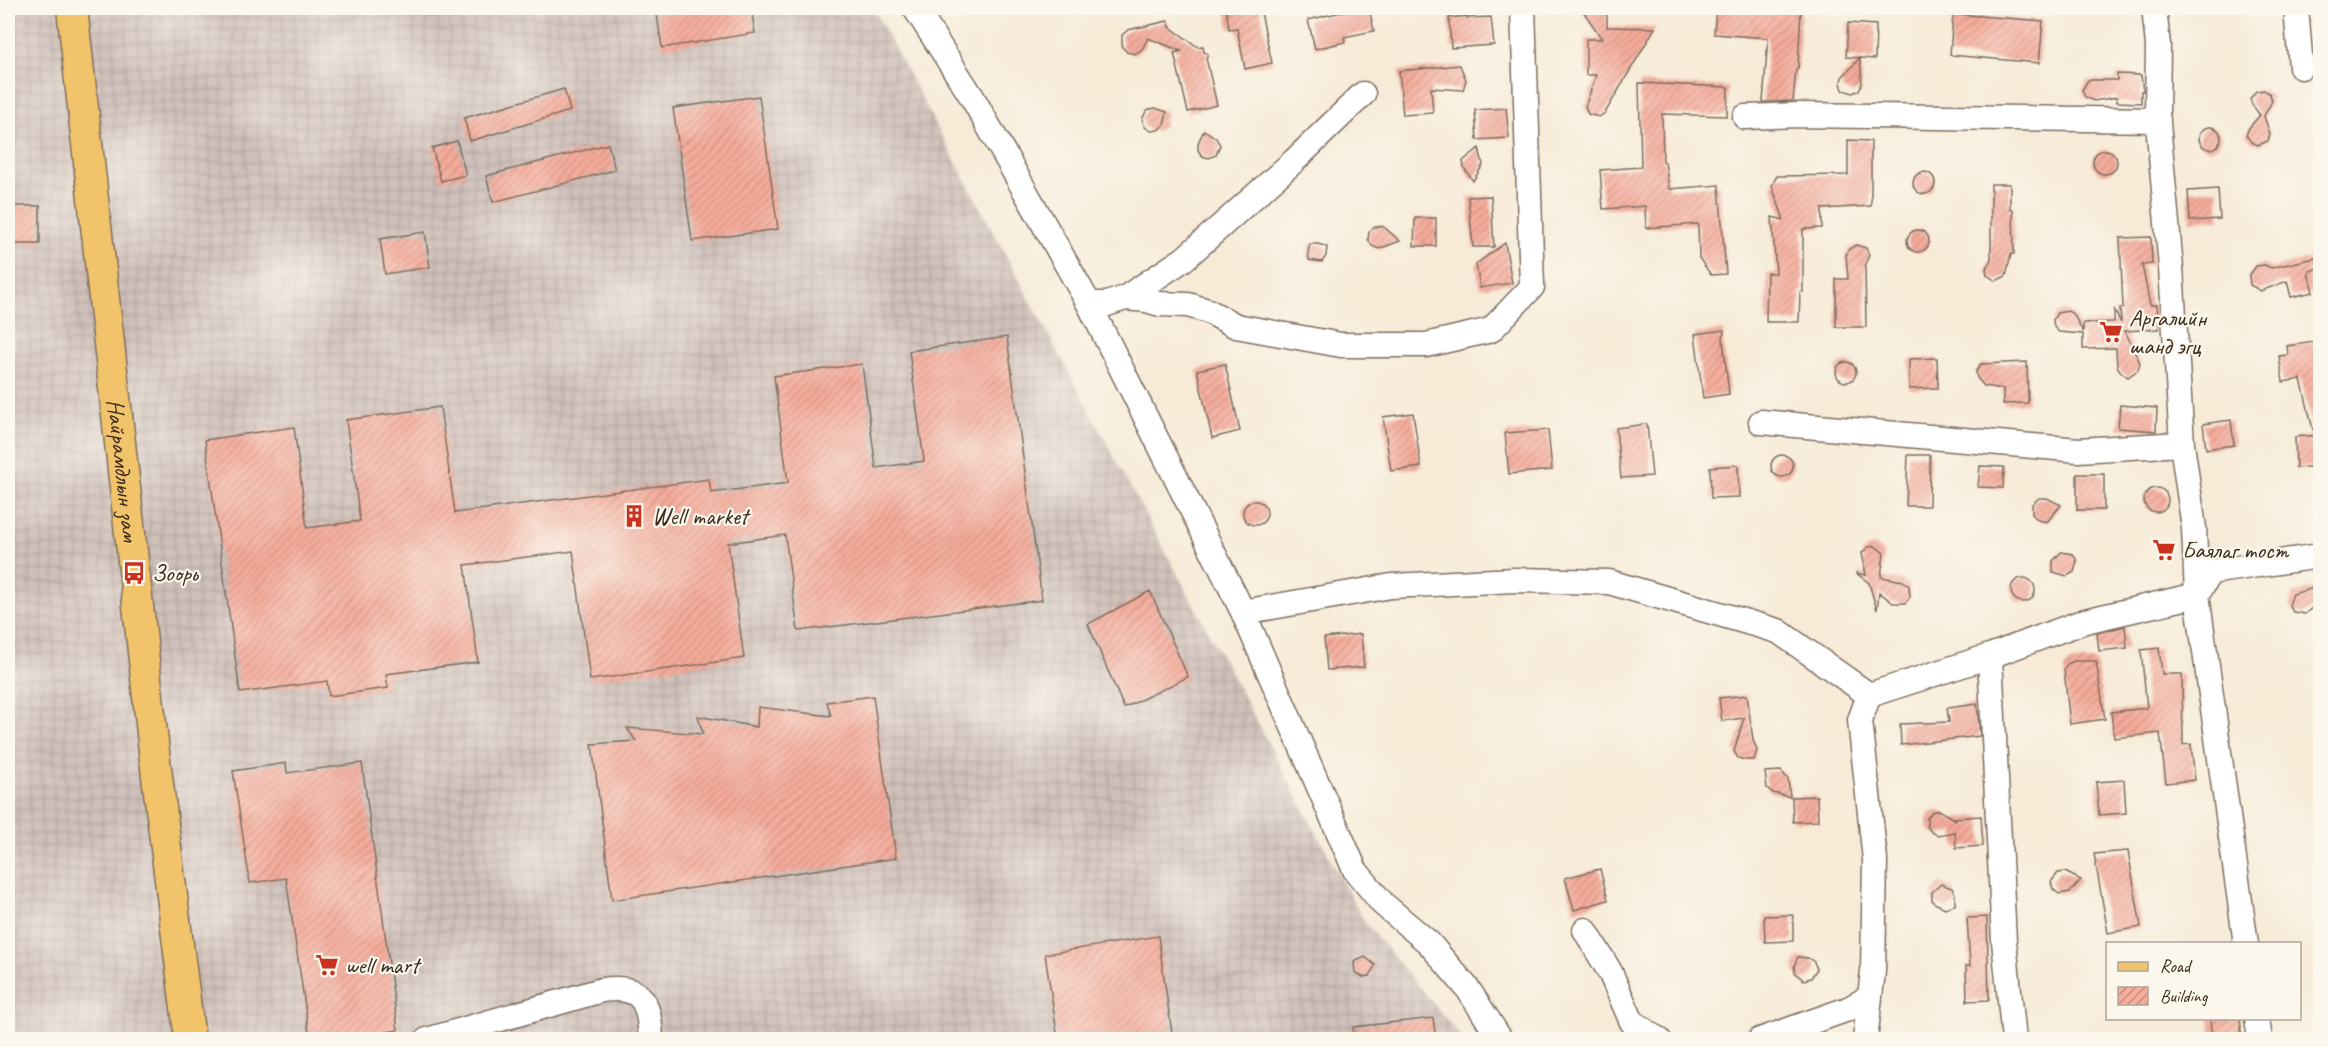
<svg xmlns="http://www.w3.org/2000/svg" width="2328" height="1047" viewBox="0 0 2328 1047" font-family="Caveat,sans-serif">
<style>
.industrial{fill:url(#industrial-grid)}
.building{fill:url(#building-hatch)}
.lines{fill:none;stroke-linecap:round;stroke-linejoin:round}
.minor-casing{stroke:#7d6e5f;stroke-width:27}
.major-casing{stroke:#7d6e5f;stroke-width:33}
.minor{stroke:#fff;stroke-width:24}
.major{stroke:#f1c36a;stroke-width:30}
.labels{text-anchor:middle;stroke-width:4.5;stroke-linejoin:round;paint-order:stroke}
.poi-label{font-size:24px;fill:#3b2a1e;stroke:#fbf7ec;text-anchor:start}
.street-label{font-size:24px;fill:#3b2a1e;stroke:#fbf7ec}
</style>
<defs>
<pattern id="industrial-grid" width="8" height="8" patternUnits="userSpaceOnUse" patternTransform="scale(1.5)"><rect width="8" height="8" fill="#cfc0ba"/><path d="M0 4h8M4 0v8" fill="none" stroke="#b3a59f"/></pattern>
<pattern id="building-hatch" width="6" height="6" patternUnits="userSpaceOnUse" patternTransform="scale(1.5)"><rect width="6" height="6" fill="#f6ac9b"/><path d="M-1 1l2-2M0 6l6-6M5 7l2-2" fill="none" stroke="#c88c7e"/></pattern>
</defs>
<rect width="100%" height="100%" fill="#fbf7ec"/>
<filter id="ink" filterUnits="userSpaceOnUse"><feTurbulence type="fractalNoise" baseFrequency=".0167" numOctaves="2"/><feDisplacementMap in="SourceGraphic" scale="12" xChannelSelector="R" yChannelSelector="G"/><feConvolveMatrix kernelMatrix="1 2 1 2 8 2 1 2 1" color-interpolation-filters="sRGB"/></filter>
<filter id="wash" filterUnits="userSpaceOnUse"><feTurbulence type="fractalNoise" baseFrequency=".008" numOctaves="4" result="noise"/><feDisplacementMap in="SourceGraphic" scale="24" xChannelSelector="R" yChannelSelector="G"/><feGaussianBlur stdDeviation="1.35" result="paint"/><feColorMatrix in="noise" values="0 0 0 0 0 0 0 0 0 0 0 0 0 0 0 0 0 1.4 0 .05"/><feComposite in="paint" operator="in"/></filter>
<g filter="url(#wash)">
<rect width="100%" height="100%" fill="#f7ebd8"/>
<path class="industrial" d="M8 8H873L1365 923 1463 1039H8Z"/>
<g id="blocks">
<path class="building" d="M656 8H751L755 33 662 48Z
M1226 8H1260L1272 63 1245 69 1237 28 1229 29Z
M1348 8H1369L1374 31 1344 37 1345 42 1315 49 1308 20 1349 10Z
M1581 8H1607V27L1655 28 1605 113 1599 117 1588 114 1585 107 1596 75H1586V39H1602Z
M1716 8H1801L1798 69H1796L1793 101 1763 102 1768 38 1714 34Z
M1953 14 2043 21 2039 63 1950 55Z
M1467 16V18L1491 17 1494 45 1451 48 1449 18Z
M1168 21 1170 27 1198 47 1203 46 1204 52 1208 54 1206 58 1217 105 1188 112 1174 53 1181 51 1148 38 1142 49 1135 54 1127 52 1122 47V35L1128 30Z
M1848 23 1876 25 1875 59 1860 58 1862 83 1859 90 1853 93 1843 90 1841 83 1842 77 1860 58 1846 57Z
M1460 65 1466 80 1463 90 1431 88 1433 113 1403 115 1399 71Z
M2117 74 2141 75 2143 91H2141V103L2117 102V97L2094 101 2085 97 2082 90 2088 80H2117Z
M1639 83 1728 87 1727 116 1662 114 1663 162H1665L1669 189 1719 185 1726 274 1711 275 1699 258 1698 224 1646 228 1645 206 1603 209 1600 170 1641 167Z
M564 89 570 111 470 141 464 118Z
M2264 90 2270 94 2272 101 2264 116 2270 134 2268 141 2258 145 2251 142 2246 135 2249 128 2260 115 2252 105 2250 99 2256 91Z
M759 96 778 229 692 241 673 108Z
M1155 108 1167 112 1164 125 1158 130 1151 131 1145 127 1142 119 1147 110Z
M1506 108 1509 138 1477 140 1475 110Z
M2199 138a11 11 0 1 1 22 0a11 11 0 1 1-22 0Z
M1204 130 1216 138 1220 145 1216 155 1209 158 1202 156 1198 150V143Z
M1848 140 1871 141V206L1822 209V228L1803 229V292H1800L1799 322H1766L1767 273H1776L1772 217 1784 220 1772 186 1774 181 1777 176 1848 175Z
M457 141 466 175 441 181 432 148Z
M608 144 615 170 493 202 486 176Z
M1479 148 1483 165 1473 181 1464 168 1463 161Z
M2093 162a12 12 0 1 1 24 0a12 12 0 1 1-24 0Z
M1913 183a11 11 0 1 1 22 0a11 11 0 1 1-22 0Z
M1991 184H2010V209H2013L2014 254H2011L2006 276 1996 281 1987 275 1986 268 1991 259Z
M2218 189 2220 219 2190 221 2188 191Z
M1491 196 1494 247H1473L1468 197Z
M8 206H40V244H8Z
M1415 218H1436V246H1414Z
M1382 226 1385 228 1400 241 1379 249 1372 246 1368 239 1369 232 1374 227Z
M1907 241a11 11 0 1 1 22 0a11 11 0 1 1-22 0Z
M425 232 430 267 385 274 380 239Z
M2151 237 2152 264 2142 265 2150 305H2157L2159 329 2125 331 2140 363 2138 370 2128 377 2121 372 2117 366 2116 348 2083 349V334L2059 332 2054 327 2053 320 2057 313 2068 311 2074 315 2083 332V323L2114 322V309L2121 323 2120 308H2123L2120 238Z
M1505 243 1512 283 1480 288 1476 264Z
M1310 244H1318L1327 247 1326 256 1322 262 1309 260 1308 252Z
M1856 245 1866 248 1869 255 1865 265 1866 327H1836V279H1848L1846 255 1849 249Z
M2319 257 2320 267 2308 272 2313 292 2291 297 2287 281 2261 291 2250 285 2249 276 2256 266 2265 265 2271 268Z
M1724 330 1723 340 1729 394 1703 398 1695 334Z
M1007 337 1042 600 798 631 785 535 728 543 744 658 590 680 573 551 465 565 478 662 386 674 388 688 329 696 327 681 240 693 205 440 294 427 307 528 360 521 346 420 440 407 455 513 709 479 711 493 788 483 774 376 862 364 876 468 924 461 909 351Z
M2314 342 2320 382V429L2313 430 2301 379 2283 382 2279 356 2288 355 2287 346Z
M1937 358 1938 388 1909 389V359Z
M2027 362 2028 403 2003 404V389L1984 386 1977 378 1976 371 1981 364Z
M1836 372a10 10 0 1 1 20 0a10 10 0 1 1-20 0Z
M1225 364 1240 431 1212 438 1197 370Z
M2120 405 2157 408 2156 431 2118 428Z
M1413 413 1421 467 1391 471 1383 417Z
M2231 420 2234 445 2206 449 2203 424Z
M1647 424 1652 476 1621 478 1616 428Z
M1548 430 1552 470 1509 474 1505 433Z
M2320 435V466L2296 468 2295 437Z
M1771 466a11 11 0 1 1 22 0a11 11 0 1 1-22 0Z
M1908 455H1930L1929 506H1906Z
M1738 465 1739 497 1711 498 1710 467Z
M1980 466 2004 467 2003 488 1978 487Z
M2077 474H2104V510H2077Z
M2144 500a12 12 0 1 1 24 0a12 12 0 1 1-24 0Z
M2039 498H2047L2061 505 2047 522 2038 520 2032 514V504Z
M1243 513a12 12 0 1 1 24 0a12 12 0 1 1-24 0Z
M1875 546 1884 553 1881 577 1903 581 1909 586 1910 597 1905 603H1893L1879 592 1877 610 1869 583 1856 573 1866 575 1862 553 1868 547Z
M2061 552 2073 554 2077 561 2074 572 2067 576 2053 572V561Z
M2011 590a12 12 0 1 1 24 0a12 12 0 1 1-24 0Z
M2320 586V605L2314 606 2305 614 2293 612 2289 605 2293 594Z
M1150 591 1188 677 1124 708 1088 624Z
M2125 626 2127 648 2099 651 2097 633Z
M1361 634 1364 667 1327 670 1324 638Z
M2159 648 2162 674H2182L2183 745 2191 744 2195 780 2166 783 2160 733 2114 738 2111 712 2147 708 2141 650Z
M2074 661H2096L2105 719 2070 724 2064 670 2067 664Z
M1747 695 1753 740 1757 750 1754 760H1745L1738 758 1734 751 1744 718 1722 721 1719 698Z
M873 696 896 858 612 900 592 744 636 741 627 728 703 734 698 716 757 727 758 707 831 716 827 702Z
M1977 704 1980 736 1901 745 1900 724 1949 722 1947 708Z
M286 763 287 773 362 763 398 1030 340 1040H310L286 878 250 883 233 771Z
M1781 771 1788 779 1790 797 1773 793 1767 788 1765 772Z
M2124 780 2126 813 2099 815 2096 782Z
M1817 796 1818 821 1793 822 1792 797Z
M1939 810 1955 820 1954 818 1981 816 1983 846 1956 848 1955 832 1938 835 1931 832 1927 826V818L1932 812Z
M2128 851 2141 927 2108 933 2094 854Z
M1600 869 1608 900 1574 910 1565 878Z
M2065 872 2081 880 2070 892 2059 894 2053 889 2051 882 2058 873Z
M1941 884 1952 888 1955 894V905L1945 908 1934 903 1932 900V892Z
M1793 915V941L1765 942 1764 916Z
M1987 917 1989 1000 1967 1001 1966 966H1970L1967 918Z
M1158 936 1173 1040H1058L1045 954Z
M1365 957 1375 965 1370 976 1363 977 1355 973 1354 962Z
M1798 957 1808 958 1814 962 1817 969 1811 978 1804 980 1795 973 1794 966Z
M1433 1018 1436 1040H1353V1027Z
M2210 1018H2240L2242 1040H2212Z"/>
</g>
</g>
<g filter="url(#ink)">
<use href="#blocks" fill-opacity="0" stroke="#7d6e5f" stroke-width="1.5"/>
<g class="lines">
<g class="minor-casing">
<path id="minor" d="M915 8 972 97 1089 304 1243 612 1355 870 1383 904 1429 943 1468 989 1501 1040
M2296 8 2301 67
M1745 117 1798 115 2158 120
M1125 298 1184 259 1294 161 1363 94
M1089 304H1107L1125 298 1147 300 1160 304 1188 305 1208 311 1236 326 1341 345H1426L1491 330 1532 287 1523 8
M1761 422 2078 450 2182 444
M1243 612 1391 586 1515 580 1609 582 1778 631 1869 695
M1585 930 1610 972 1632 1022 1659 1040
M2246 944 2197 595 2210 572 2320 556
M2257 1018 2260 1040
M427 1040 602 990C643 984 649 1002 651 1040
M1760 1040 1848 1009 1870 997
M1865 1040 1873 971 1875 860 1860 720 1869 695 1990 656
M2014 1040 2004 941 1990 656 2085 621 2197 595 2194 528 2182 444 2171 268 2157 112 2158 45 2154 8"/>
</g>
<g class="major-casing">
<g id="major">
<path id="s1" d="M72 8 155 760 190 1040"/>
</g>
</g>
<use href="#minor" class="minor"/>
<use href="#major" class="major"/>
</g>
</g>
<defs>
<g id="supermarket-bare" transform="scale(1.8)"><path d="M-6-5.5h2.5l.6 2H6L4.5 2H-2.5L-4.4-4H-6ZM-1.5 3.2a1.3 1.3 0 1 0 .1 0ZM3 3.2a1.3 1.3 0 1 0 .1 0Z" fill="#c8321e" stroke="#fbf7ec" stroke-width="2.5" paint-order="stroke"/></g>
<g id="building-bare" transform="scale(1.8)"><path d="M-4-6H4V6H1V3H-1V6H-4ZM-2.5-4.3h1.7v1.8h-1.7ZM.8-4.3h1.7v1.8H.8ZM-2.5-1h1.7V.8h-1.7ZM.8-1h1.7V.8H.8Z" fill="#c8321e" stroke="#fbf7ec" stroke-width="2.5" paint-order="stroke"/></g>
<g id="bus-bare" transform="scale(1.8)"><path d="M-5-6H5V4H4V6H2V4H-2V6H-4V4H-5ZM-3.5-4V0h7V-4ZM-3.5 1.2v1.5H-2V1.2ZM2 1.2v1.5H3.5V1.2Z" fill="#c8321e" stroke="#fbf7ec" stroke-width="2.5" paint-order="stroke"/></g>
</defs>
<g fill-rule="evenodd">
<use href="#supermarket-bare" x="2111" y="332"/>
<use href="#building-bare" x="634" y="516"/>
<use href="#supermarket-bare" x="2164" y="550"/>
<use href="#bus-bare" x="134" y="573"/>
<use href="#supermarket-bare" x="327" y="965"/>
</g>
<g class="labels">
<g class="poi-label">
<text x="2129" y="326">Аргалийн<tspan x="2129" dy="28">шанд эгц</tspan></text>
<text x="652" y="524">Well market</text>
<text x="2182" y="558">Баялаг тост</text>
<text x="152" y="581">Зоорь</text>
<text x="345" y="973">well mart</text>
</g>
<g class="street-label">
<text dy="8" stroke="none"><textPath href="#s1" startOffset="465">Найрамдлын зам</textPath></text>
</g>
</g>
<rect width="2328" height="1047" fill="none" stroke="#fbf7ec" stroke-width="30"/>
<rect x="2106" y="942" width="195" height="78" fill="#fbf7ec" stroke="#aea59a" stroke-width="1.5"/>
<rect x="2118" y="962" width="30" height="9" fill="#f1c36a" stroke="#aea59a" stroke-width="1.5"/>
<text x="2160" y="972" font-size="18" fill="#3b2a1e">Road</text>
<rect x="2118" y="987" width="30" height="18" fill="url(#building-hatch)" stroke="#aea59a" stroke-width="1.5"/>
<text x="2160" y="1002" font-size="18" fill="#3b2a1e">Building</text>
</svg>
